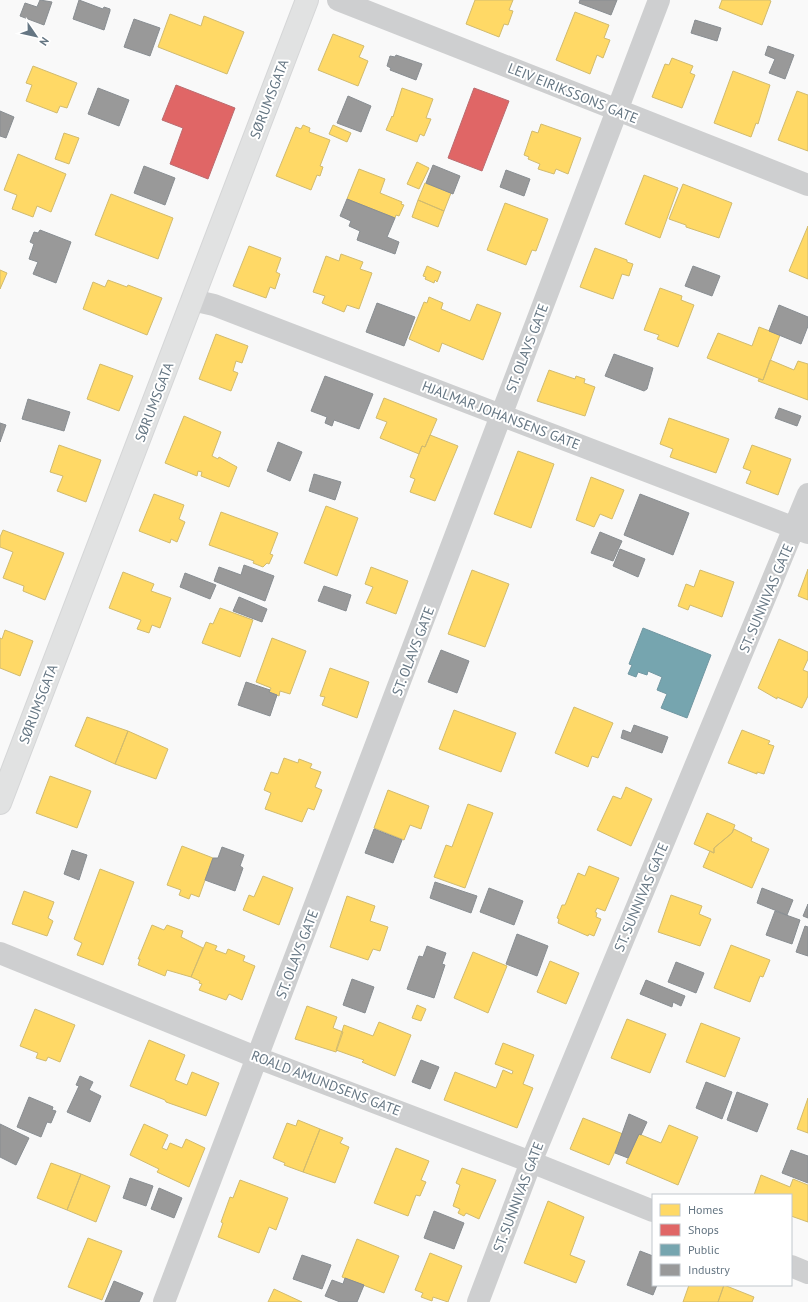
<svg xmlns="http://www.w3.org/2000/svg" width="808" height="1302" viewBox="0 0 808 1302" font-family="'PT Sans',sans-serif">
<style>
.homes{fill:#ffd966;stroke:#d1bb6f}
.shops{fill:#e06666;stroke:#bb6b6f}
.public{fill:#76a5af;stroke:#7197a2}
.industry{fill:#999;stroke:#898e92}
.lines{fill:none;stroke-linecap:round;stroke-linejoin:round}
.secondary-casing{stroke:#d5d6d7;stroke-width:24}
.minor{stroke:#cecfd0;stroke-width:22}
.secondary{stroke:#e1e2e2;stroke-width:22}
.labels{text-anchor:middle;stroke-width:4;stroke-linejoin:round;paint-order:stroke}
.street-label{font-size:14px;fill:#657683;stroke:#fff}
</style>
<rect width="100%" height="100%" fill="#f9f9f9"/>
<path class="homes" d="M475 0H513L509 10 513 11 508 25 504 24 499 37 466 24Z
M722 0H769L771 1 762 25 719 8Z
M575 12 609 25 604 38 610 40 603 58 597 55 590 74 556 60Z
M170 14 201 26 204 16 244 32 227 74 158 47Z
M333 34 364 46 359 57 368 61 358 86 318 70Z
M672 58 693 66 690 73 695 75 682 108 652 97 665 64 669 65Z
M33 66 77 83 67 108 60 106 57 113 26 101 32 85 26 83Z
M733 71 770 85 758 124 756 123 751 137 714 123Z
M402 88 433 99 426 118 431 119 424 136 420 134 417 142 386 130 392 116 393 117Z
M797 91 808 95V151L778 140Z
M541 124 581 138 568 174 556 169 554 174 538 169 540 164 528 159 529 157 524 155 532 131 538 133Z
M303 125 310 128 309 132 330 140 320 166 323 167 320 176 317 175 311 190 276 176 296 127 301 129Z
M333 125 351 133 347 142 329 134Z
M64 133 79 138 69 164 55 159Z
M18 154 66 174 51 212 37 206 33 217 12 209 17 195 4 190Z
M417 162 429 168 419 189 407 184Z
M359 169 385 179 380 193 402 202 401 204 404 205 399 216 396 215 395 218 347 199Z
M644 175 678 188 660 238 625 224Z
M425 183 451 193 444 211 418 200Z
M683 184 732 203 719 238 686 227V225L669 219Z
M111 194 173 218 158 259 95 235Z
M418 200 444 211 438 227 412 217Z
M505 203 548 219 536 251 532 250 526 265 487 250Z
M808 226V279L789 271Z
M249 246 281 258 276 272 280 274 275 289 270 287 266 298 233 286Z
M595 248 627 260V262L633 264 629 276 622 274 613 299 580 287Z
M341 254 363 262 360 269 372 273 359 309 347 305 344 312 322 303 325 296 313 292 326 256 339 261Z
M427 266 441 272 437 282 435 280 434 283 425 279 426 277 423 276Z
M0 270 7 273 0 289Z
M108 280 127 287 128 285 162 298 147 335 83 309 93 282 105 287Z
M660 288 682 296 681 300 694 305 678 347 657 339 659 335 644 330Z
M429 297 443 303 441 309 470 321 477 304 501 313 483 360 442 343 439 352 409 339 424 302 427 303Z
M759 327 780 335 763 380 707 358 718 333 752 346Z
M216 334 248 346 242 363 236 361 233 371 238 373 231 391 199 379Z
M770 360 794 370 798 361 808 364V400L758 381 759 379 763 380Z
M100 364 133 376 119 411 87 399Z
M549 370 575 379 576 376 585 379 584 383 595 387 585 416 537 401Z
M384 398 437 419 425 447 422 446 419 454 380 438 387 422 376 418Z
M184 416 221 432 212 456 218 459 219 457 237 467 229 487 201 476 202 472 198 471 197 476 165 463Z
M669 418 729 439 716 473 670 457 673 449 660 444Z
M430 435 458 446 435 501 410 492 415 479 410 477 422 446 425 447Z
M59 445 101 460 86 502 57 491 63 476 50 472Z
M752 445 791 459 778 495 746 483 751 471 743 468Z
M518 451 554 464 531 528 494 514Z
M591 477 624 490 612 519 600 514 594 527 576 520Z
M154 494 184 505 179 519 185 522 177 542 171 539 170 543 139 531Z
M326 506 358 518 337 576 304 563Z
M221 512 278 533 270 554 273 555 269 564 267 563 263 567 253 563 254 561 209 545Z
M3 530 64 553 45 600 23 591 24 586 3 578 13 552 0 547V537Z
M371 567 408 581 396 614 366 603 373 587 365 584Z
M808 569V600L798 596Z
M472 570 509 584 485 647 448 634Z
M700 570 734 582 722 617 690 605 688 610 678 606 686 584 694 587Z
M123 572 154 584 151 591 171 598 160 628 152 625 149 633 137 629 141 620 109 608Z
M220 608 253 620 240 657 202 643 210 623 213 624Z
M5 630 33 641 20 676 0 668V638L2 639Z
M272 638 306 651 290 694 280 691 279 696 269 692 271 688 256 682Z
M779 639 808 652V659L803 670 808 672V696L802 708 777 697V699L758 688Z
M330 668 369 682 357 718 322 705 325 697 320 696Z
M574 707 613 723 598 758 592 756 588 767 555 753Z
M454 710 516 733 501 772 439 749Z
M87 717 128 731 115 764 75 746Z
M742 730 770 741 768 744 774 746 764 774 757 772V774L728 763Z
M128 731 168 749 156 779 115 764Z
M284 758 298 763 299 759 312 764 310 768 321 772 315 787 322 790 314 810 308 808 302 822 265 809 271 793 264 790 271 772 278 774Z
M50 776 91 791 77 828 36 813Z
M626 787 652 799 631 846 597 830 613 796 621 799Z
M388 790 429 806 421 829 410 825 404 840 374 828Z
M468 804 493 813 465 888 434 877 446 845 452 847Z
M707 813 735 825 732 833 714 848V853L694 844Z
M734 829 752 838 751 841 769 849 752 888 703 867 710 851 714 853V848L732 833Z
M182 846 213 858 199 897 191 894 189 899 179 895 181 890 167 885Z
M589 866 619 878 605 911 597 908 595 912 597 913 596 917 601 919 594 936 589 934 588 936 558 923 559 919 557 918 562 905H565L578 873 585 876Z
M100 869 134 882 103 965 77 955 82 943 74 939Z
M263 876 293 888 279 925 243 910 249 895 254 897Z
M24 891 54 902 48 918 53 921 47 936 12 924Z
M671 895 702 906 699 914 711 919 700 946 658 932Z
M347 896 375 906 370 921 388 927 380 951 373 949 368 960 330 947Z
M152 925 164 930 167 925 183 931 181 937 203 948 191 977 167 970 165 976 138 965 140 959H138Z
M206 942 217 946 215 950 226 954 228 949 245 956 243 961 255 966 242 1000 229 994 226 1000 199 990 202 984 199 983 200 981 191 977Z
M731 945 770 960 763 977 760 976 750 1002 714 988Z
M473 952 507 966 488 1013 454 998Z
M550 961 579 973 566 1004 537 992Z
M417 1005 426 1009 421 1021 412 1018Z
M307 1006 337 1017 333 1028 343 1032 336 1052 295 1039Z
M35 1009 75 1025 60 1062 48 1057 46 1061 36 1058 38 1053 20 1046Z
M627 1019 666 1034 650 1073 611 1058Z
M379 1022 411 1035 395 1076 362 1062 364 1060 336 1050 344 1025 373 1036Z
M701 1023 740 1038 725 1077 686 1062Z
M149 1040 185 1055 175 1080 187 1085 192 1072 219 1083 206 1116 166 1102 165 1100 130 1086Z
M503 1043 534 1055 523 1084 533 1088 517 1128 444 1100 455 1072 496 1088 503 1070 512 1074 513 1071 495 1064Z
M808 1098V1133L797 1129Z
M583 1118 623 1134 609 1165 570 1149Z
M298 1120 320 1129 303 1172 284 1165 285 1163 273 1158 287 1123 296 1126Z
M144 1124 168 1135 162 1148 167 1150 170 1143 182 1148 186 1139 205 1148 189 1187 157 1172 159 1169 130 1155Z
M669 1125 698 1137 678 1185 626 1163 639 1134 661 1143Z
M320 1129 343 1138 340 1143 349 1147 335 1183 303 1172Z
M396 1148 429 1161 421 1180 426 1182 420 1196 416 1195 408 1216 374 1203Z
M51 1163 81 1174 67 1210 37 1198Z
M462 1168 496 1180 479 1219 466 1213 464 1216 458 1213 460 1209 453 1206 460 1185 456 1183Z
M81 1174 110 1186 96 1222 67 1210Z
M761 1175 790 1187 793 1179 808 1185V1222L791 1216V1195H754Z
M240 1180 288 1198 276 1230 269 1227 259 1253 218 1237 223 1223 221 1222 230 1197 233 1198Z
M548 1201 584 1217 570 1255 585 1261 576 1283 524 1263Z
M88 1238 122 1251 102 1300 68 1287Z
M357 1239 399 1256 384 1293 342 1277Z
M430 1253 462 1266 448 1302 433 1297 432 1301 421 1297 423 1293 415 1290Z
M689 1285H724L718 1302H683Z
M724 1285 754 1297 752 1302H718Z
M274 1289 302 1302H268Z"/>
<path class="shops" d="M176 85 235 108 208 179 170 164 183 128 162 120Z
M474 88 509 101 482 171 448 158Z"/>
<path class="public" d="M643 628 711 655 687 718 661 708 667 694 657 690 662 677 648 671 647 675 638 672 636 677 628 674 632 665 629 664Z"/>
<path class="industry" d="M40 0 52 2 44 25 20 16 25 3 37 7Z
M79 0 103 9 104 7 110 9V11L104 30 73 19Z
M580 0H617L611 15 579 3Z
M134 19 160 28 150 56 124 47Z
M695 20 721 28 717 41 691 33Z
M768 46 794 55 785 79 769 73 775 59 765 55Z
M396 55 422 64 416 80 390 70 391 68 387 66 390 56 395 57Z
M98 88 129 100 119 126 88 114Z
M348 96 371 106 361 132 337 123Z
M0 111 14 117 6 138 0 136Z
M433 165 460 176 453 194 426 183Z
M144 166 175 178 165 205 134 193Z
M506 170 530 179 524 196 500 187Z
M347 199 395 218 387 237 399 242 395 254 357 240 360 231 349 226 351 221 340 216Z
M40 230 71 242 56 283 33 274 38 262 29 259 34 244 30 242 34 232 38 233Z
M693 266 720 276 712 296 685 286Z
M377 303 415 317 404 346 366 332Z
M779 305 808 317V326L801 344 769 331Z
M614 354 653 368 647 389 644 391 605 376Z
M325 376 373 394 359 429 334 420 332 426 325 423 327 417 311 411Z
M28 399 70 412 64 431 22 419Z
M779 408 801 416 797 426 775 418Z
M0 423 6 425 0 442Z
M278 442 302 452 290 481 267 471Z
M314 474 341 482 335 500 309 491Z
M640 494 689 513 673 555 624 535Z
M600 532 622 541 613 561 591 553Z
M620 549 645 559 638 577 613 566Z
M244 565 274 576 265 601 214 581 219 567 241 575Z
M185 573 216 585 210 599 180 587Z
M324 586 351 595 346 611 318 601Z
M239 597 267 609 262 622 233 611Z
M441 650 469 661 457 693 428 682Z
M246 682 270 690 269 692 277 695 270 716 238 705Z
M634 725 668 737 662 753 621 738 623 730 631 733Z
M374 829 402 840 393 863 365 853Z
M222 847 244 855 240 866 243 868 235 891 205 880 213 858H218Z
M72 850 87 855 79 880 64 874Z
M435 882 477 896 471 913 430 898Z
M489 888 523 901 514 925 480 912Z
M762 888 793 900 787 915 757 903Z
M808 904V918L803 916Z
M775 911 800 920 792 944 766 935Z
M805 926 808 927V956L796 952Z
M517 934 548 946 537 976 506 964Z
M427 946 446 953 442 964 445 965 434 998 407 989 419 956 423 957Z
M676 962 704 973 696 993 668 982Z
M352 979 374 987 365 1013 343 1005Z
M646 980 685 996 681 1006 673 1002 672 1007 640 994Z
M421 1060 439 1067 430 1089 412 1082Z
M80 1076 93 1082 89 1090 101 1096 90 1122 67 1112 79 1086 76 1085Z
M706 1082 732 1092 722 1119 696 1108Z
M737 1092 768 1104 757 1132 727 1120Z
M29 1097 53 1107 52 1110 56 1111 51 1123 47 1122 41 1137 17 1127Z
M629 1114 647 1122 641 1135 639 1134 628 1158 615 1153Z
M0 1124 29 1138 16 1165 0 1157Z
M791 1150 808 1156V1183L782 1173Z
M130 1178 153 1186 146 1206 123 1198Z
M159 1188 182 1198 174 1218 151 1209Z
M434 1211 464 1223 454 1249 424 1238Z
M640 1251 653 1256V1285H657L653 1295 627 1285Z
M302 1255 331 1265 322 1289 293 1279Z
M345 1278 364 1285 357 1302H340L325 1296 332 1280 343 1284Z
M114 1281 143 1293 139 1302H105Z"/>
<g class="lines">
<g class="secondary-casing">
<path id="secondary" d="M0 803 307 0"/>
</g>
<path class="minor" d="M338 0 808 185
M192 300 214 305 808 533
M0 953 258 1058 531 1162 653 1211
M791 1266 808 1273
M164 1302 659 0
M478 1302 531 1162 808 494"/>
<use href="#secondary" class="secondary"/>
</g>
<g class="labels">
<g class="street-label">
<text transform="translate(573 93) rotate(22)" y="5">LEIV EIRIKSSONS GATE</text>
<text transform="translate(269 99) rotate(-69)" y="5">SØRUMSGATA</text>
<text transform="translate(527 348) rotate(-69)" y="5">ST. OLAVS GATE</text>
<text transform="translate(154 402) rotate(-69)" y="5">SØRUMSGATA</text>
<text transform="translate(501 415) rotate(21)" y="5">HJALMAR JOHANSENS GATE</text>
<text transform="translate(766 598) rotate(-67)" y="5">ST. SUNNIVAS GATE</text>
<text transform="translate(413 651) rotate(-69)" y="5">ST. OLAVS GATE</text>
<text transform="translate(38 704) rotate(-69)" y="5">SØRUMSGATA</text>
<text transform="translate(641 897) rotate(-67)" y="5">ST. SUNNIVAS GATE</text>
<text transform="translate(297 954) rotate(-69)" y="5">ST. OLAVS GATE</text>
<text transform="translate(326 1083) rotate(21)" y="5">ROALD AMUNDSENS GATE</text>
<text transform="translate(518 1197) rotate(-69)" y="5">ST. SUNNIVAS GATE</text>
</g>
</g>
<rect x="652" y="1194" width="140" height="92" fill="#ffffff" stroke="#c1c8cd"/>
<rect x="660" y="1204" width="20" height="12" fill="#ffd966" stroke="#c1c8cd"/>
<text x="688" y="1214" font-size="12" fill="#657683">Homes</text>
<rect x="660" y="1224" width="20" height="12" fill="#e06666" stroke="#c1c8cd"/>
<text x="688" y="1234" font-size="12" fill="#657683">Shops</text>
<rect x="660" y="1244" width="20" height="12" fill="#76a5af" stroke="#c1c8cd"/>
<text x="688" y="1254" font-size="12" fill="#657683">Public</text>
<rect x="660" y="1264" width="20" height="12" fill="#999999" stroke="#c1c8cd"/>
<text x="688" y="1274" font-size="12" fill="#657683">Industry</text>
<g transform="translate(36 36) rotate(124)" stroke="#ffffff" stroke-width="3" paint-order="stroke">
<path d="M0-3L7 15L0 10L-7 15Z" fill="#657683"/>
<text y="-6" font-size="11" font-weight="bold" text-anchor="middle" fill="#657683">N</text>
</g>
</svg>
